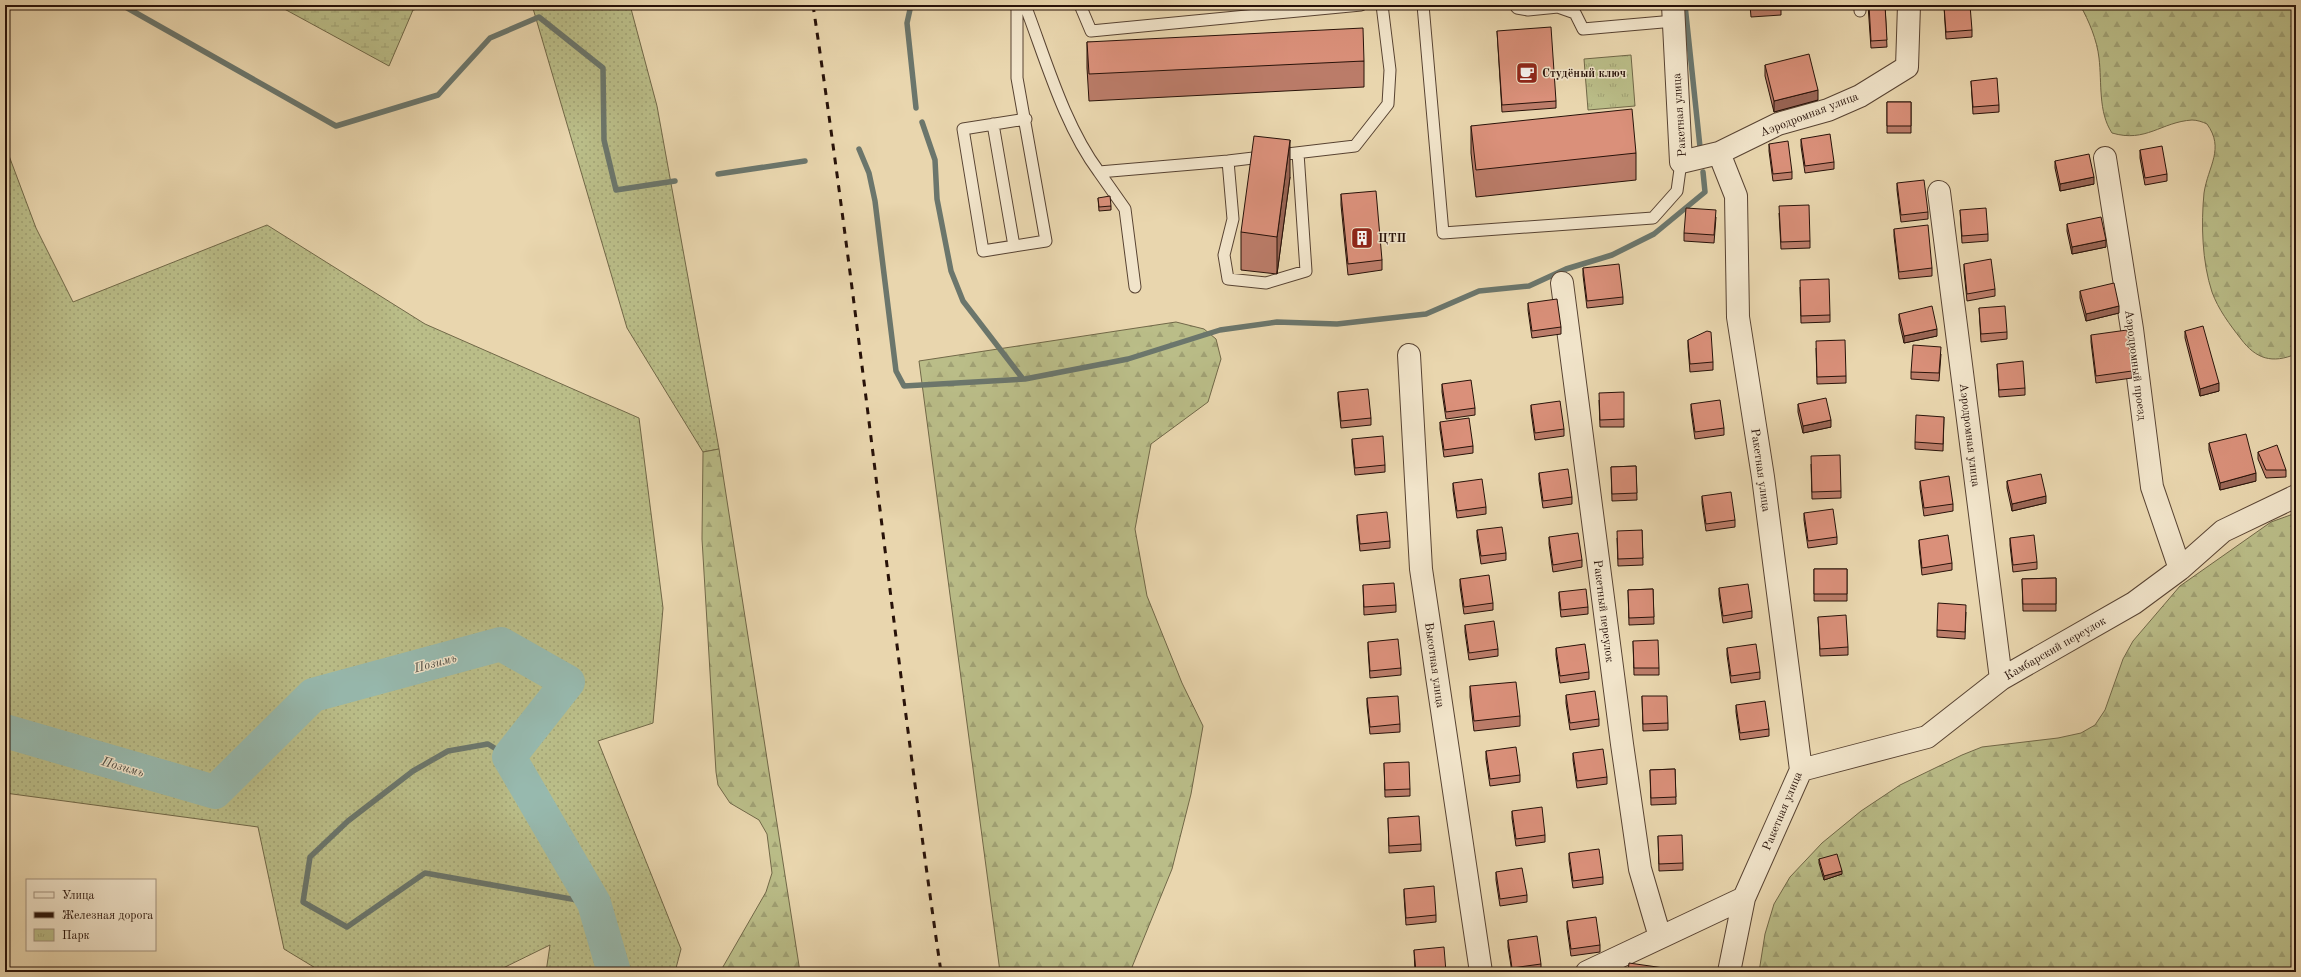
<svg xmlns="http://www.w3.org/2000/svg" width="2301" height="977" viewBox="0 0 2301 977" font-family="'Old Standard TT',serif">
<style>
.grass{fill:url(#grass-dots);stroke:#716848}
.forest{fill:url(#forest-firs);stroke:#716848}
.wetland{fill:url(#wetland-marsh);stroke:#716848}
.park{fill:url(#park-tufts);stroke:#716848}
.lines{fill:none;stroke-linecap:round;stroke-linejoin:round}
.stream{stroke:#6b766c;stroke-width:5.5}
.river{stroke:#97b9ae;stroke-width:34}
.lane-casing{stroke:#584332;stroke-width:13}
.street-casing{stroke:#584332;stroke-width:24}
.lane{stroke:#f1e4ca;stroke-width:11}
.street{stroke:#f1e4ca;stroke-width:22}
.rail{stroke:#281209;stroke-width:3;stroke-dasharray:7 7;stroke-linecap:butt}
.wall{fill:#bb7c69;stroke:#281209}
.shaded-wall{fill:#996555;stroke:#281209}
.building{fill:#da907a;stroke:#281209}
.labels{text-anchor:middle;stroke-width:3;stroke-linejoin:round;paint-order:stroke}
.poi-label{font-size:12px;font-weight:bold;fill:#281209;stroke:#f1e4ca;text-anchor:start}
.street-label{font-size:12px;fill:#281209;stroke:#f1e4ca}
.water-label{font-size:13px;font-style:italic;fill:#4f4c43;stroke:#f1e4ca}
</style>
<defs>
<pattern id="grass-dots" width="8" height="8" patternUnits="userSpaceOnUse"><rect width="8" height="8" fill="#babd88"/><path d="M2 2h.1M6 6h.1" fill="none" stroke="#a0a174" stroke-width="1.8" stroke-linecap="round"/></pattern>
<pattern id="forest-firs" width="22" height="20" patternUnits="userSpaceOnUse"><rect width="22" height="20" fill="#babd88"/><path d="M5 1l3.5 6h-7zM16 11l3.5 6h-7z" fill="#a0a174"/></pattern>
<pattern id="wetland-marsh" width="20" height="14" patternUnits="userSpaceOnUse"><rect width="20" height="14" fill="#babd88"/><path d="M1 5h8M5 5V1M11 12h8M15 12V8" fill="none" stroke="#a0a174"/></pattern>
<pattern id="park-tufts" width="24" height="20" patternUnits="userSpaceOnUse"><rect width="24" height="20" fill="#babd88"/><path d="M3 7l-1-3M5 7V3M7 7l1-3M15 17l-1-3M17 17v-4M19 17l1-3" fill="none" stroke="#a0a174"/></pattern>
</defs>
<rect width="100%" height="100%" fill="#e9d6ae"/>
<filter id="stains"><feTurbulence type="fractalNoise" baseFrequency=".005" numOctaves="4"/><feColorMatrix values="0 0 0 0 .2 0 0 0 0 .09 0 0 0 0 .02 0 0 0 .5 -.17"/></filter>
<radialGradient id="worn" r=".72"><stop offset=".6" stop-color="#630" stop-opacity="0"/><stop offset="1" stop-color="#630" stop-opacity=".3"/></radialGradient>
<path class="grass" d="M532 5H630L657 106 719 449 703 452 627 328Z
M5 145 36 228 73 302 267 225 425 324 639 418 663 608 653 723 598 741 681 949 675 972H546L550 945 495 972H322L284 949 258 827 5 793Z"/>
<path class="forest" d="M2080 5H2296V354C2272 364 2256 359 2241 339 2230 325 2218 309 2212 292 2202 262 2201 224 2204 193 2208 166 2225 149 2207 124 2203 122 2197 120 2192 120 2161 122 2146 143 2112 133 2098 112 2102 83 2099 58 2097 40 2089 21 2080 5Z
M1176 322 1204 329 1216 339 1221 359 1208 402 1151 444 1135 529 1147 596 1182 683 1203 726 1191 794 1172 869 1130 972H1000L919 361Z
M719 449 800 972H720L766 892 772 873 767 834 759 820 730 803 718 785 716 772 702 539 703 452Z
M2296 513V972H1759L1765 934 1774 904 1790 877 1822 843 1861 811 1900 785 1962 755 1982 747 2058 738 2081 733 2095 725 2105 710 2123 659 2133 641 2180 586 2271 522Z"/>
<path class="wetland" d="M277 5H437L413 10 389 66Z"/>
<path class="park" d="M1631 55 1635 106 1588 110 1584 59Z"/>
<g class="lines">
<path class="stream" d="M122 5 336 126 438 95 490 38 539 17 603 68 604 140 616 190 675 181
M911 5 907 23 916 108
M1685 5 1700 147
M922 122 935 160 937 199 951 271 963 301 1023 379
M859 149 869 173 875 201 896 371 904 386 1025 379 1128 359 1220 330 1277 322 1337 324 1426 314 1479 291 1529 286 1566 269 1612 255 1654 234 1705 192 1703 172
M718 174 805 161
M509 757 488 744 448 751 413 771 348 821 310 857 303 902 347 927 425 873 594 903"/>
<path class="river" d="M5 731 215 792 313 695 501 644 568 682 509 757 594 903 614 972"/>
<g class="lane-casing">
<path id="lane" d="M1017 5V78L1046 241 983 251 963 129 1026 119
M1025 5C1046 60 1064 125 1099 172L1228 161 1355 146 1388 104 1390 70 1382 5
M1080 5 1091 31 1361 5
M1423 5 1443 233 1653 218 1677 191 1681 162
M1515 5 1517 8 1528 10 1558 7 1575 13 1583 29 1674 21
M1860 5V11
M993 124 1014 246
M1228 161 1233 219 1224 255 1228 279 1266 283 1306 271 1298 153
M1099 172 1125 209 1135 287"/>
</g>
<g class="street-casing">
<path id="street" d="M1673 5 1681 162 1719 153 1736 196 1738 317 1763 477 1801 770 1744 898 1729 972
M1719 153 1778 124 1828 110 1860 96 1907 67 1909 5
M2105 158 2132 329 2152 487 2180 569
M1939 192 2001 679
M1562 283 1622 744 1640 869 1660 937
M1409 355 1421 569 1481 972
M1801 770 1927 737 2001 679 2134 603 2180 569 2223 531 2296 496
M1587 972 1744 898"/>
</g>
<use href="#lane" class="lane"/>
<use href="#street" class="street"/>
<path class="rail" d="M813 5C861 327 894 650 941 972"/>
</g>
<path class="wall" d="M1750 5H1781V15L1751 17Z
M1868 5H1885L1887 47 1871 48Z
M1944 6 1972 30V37L1946 39Z
M1497 31 1556 101V108L1502 112Z
M1087 42 1364 61V87L1089 101 1087 68Z
M1765 65 1818 100 1774 112 1765 76Z
M1971 81 1999 105V112L1973 114Z
M1887 102H1911V133H1887Z
M1471 126 1636 153V180L1476 197 1471 153Z
M1801 139 1834 162V169L1805 173 1801 146Z
M1769 144 1792 172V179L1773 181 1769 151Z
M2140 150 2167 174V181L2145 185 2140 158Z
M2055 161 2094 184 2060 191 2055 168Z
M1290 177 1277 274 1241 270V232Z
M1897 183 1928 212V219L1901 222 1897 190Z
M1341 194 1382 260V270L1348 275 1341 205Z
M1098 198 1111 206V210L1099 211Z
M1960 210 1988 234V241L1962 243Z
M1779 213 1810 241V248L1781 249Z
M1716 217 1714 243 1684 241V233Z
M2067 224 2106 247 2072 254 2067 231Z
M1894 229 1932 268V276L1899 279 1894 236Z
M1964 264 1995 289V296L1967 301 1964 271Z
M1583 268 1623 297V304L1587 308 1583 275Z
M1800 287 1830 315V322L1801 323Z
M2080 291 2119 313 2086 321 2080 298Z
M1528 303 1561 327V334L1532 338 1528 310Z
M1979 308 2007 332V339L1981 342Z
M1899 314 1937 336 1904 343 1899 321Z
M2185 331 2219 391 2200 396 2185 338Z
M2091 335 2132 371V378L2096 383 2091 342Z
M1688 340 1713 362V370L1690 372 1688 347Z
M1816 348 1846 376V383L1817 384Z
M1941 354 1939 381 1911 379V372Z
M1997 364 2025 388V395L1999 397Z
M1442 384 1475 408V415L1446 419 1442 392Z
M1338 392 1371 418V425L1341 428 1338 399Z
M1599 400 1624 419V427H1600Z
M1691 404 1724 428V435L1695 439 1691 411Z
M1798 404 1831 427 1803 433 1798 412Z
M1531 405 1564 429V436L1535 440 1531 412Z
M1944 417 1943 451 1915 449V442Z
M1440 422 1473 446V453L1444 457 1440 429Z
M1352 439 1385 465V472L1355 475 1352 446Z
M2209 443 2256 481 2220 490 2209 450Z
M2258 452 2286 470V477L2266 478 2258 459Z
M1811 464 1841 491V498L1812 499Z
M1636 466 1637 500 1612 501 1611 467Z
M1539 473 1572 497V504L1543 508 1539 480Z
M1920 481 1953 504V511L1924 516 1920 488Z
M2007 481 2046 503 2012 511 2007 488Z
M1453 483 1486 507V514L1457 518 1453 490Z
M1702 496 1735 520V527L1706 531 1702 503Z
M1804 513 1837 537V544L1808 548 1804 520Z
M1357 515 1390 541V548L1360 551 1357 522Z
M1477 530 1506 553V560L1481 564 1477 537Z
M1642 530 1643 565 1618 566 1617 538Z
M1549 537 1582 560V567L1553 572 1549 544Z
M2010 538 2037 562V569L2013 572 2010 545Z
M1919 540 1952 563V570L1922 575 1919 547Z
M1814 569H1847V601H1814Z
M2056 578V611H2023L2022 579Z
M1460 579 1493 603V610L1464 614 1460 586Z
M1363 585 1396 605V612L1364 615Z
M1719 588 1752 611V618L1723 623 1719 595Z
M1653 589 1654 624 1629 625 1628 590Z
M1559 592 1588 607V614L1561 617 1559 599Z
M1966 612 1965 639 1937 637V630Z
M1818 617 1848 647V655L1820 656Z
M1465 625 1498 649V656L1469 660 1465 632Z
M1633 641 1659 668V675H1634Z
M1368 642 1401 668V675L1370 678 1368 649Z
M1556 648 1589 672V679L1560 683 1556 655Z
M1727 648 1760 672V679L1731 683 1727 655Z
M1470 686 1520 716V726L1474 731 1470 697Z
M1566 695 1599 719V726L1570 730 1566 703Z
M1642 696 1668 723V730L1643 731Z
M1367 698 1400 724V732L1370 734 1367 705Z
M1736 705 1769 729V736L1740 740 1736 712Z
M1486 751 1520 775V782L1490 786 1486 759Z
M1573 753 1607 777V784L1577 788 1573 760Z
M1384 763 1410 789V796L1385 797Z
M1675 769 1676 804 1651 805 1650 770Z
M1512 811 1545 835V842L1516 846 1512 818Z
M1388 818 1421 844V851L1389 853Z
M1658 836 1683 863V870L1659 871Z
M1569 853 1603 877V884L1573 888 1569 860Z
M1819 859 1842 874 1824 880 1819 863Z
M1496 872 1527 895V902L1500 906 1496 880Z
M1404 889 1436 915V922L1406 925 1404 896Z
M1567 921 1600 945V952L1571 956 1567 928Z
M1508 940 1541 964V971L1533 972H1512L1508 947Z
M1414 950 1446 972H1415Z"/>
<path class="shaded-wall" d="M1818 90V100L1774 112V101Z
M1290 140V177L1277 274V237Z
M2094 177V184L2060 191V184Z
M2106 240V247L2072 254V247Z
M2119 306V313L2086 321V314Z
M1937 329V336L1904 343V336Z
M2219 383V391L2200 396V389Z
M1831 420V427L1803 433V426Z
M2256 473V481L2220 490V483Z
M2046 496V503L2012 511V504Z
M1842 871V874L1824 880V876Z"/>
<path class="building" d="M1750 5H1781V8L1751 9Z
M1869 5H1885L1887 40 1871 41Z
M1957 5H1970L1972 30 1946 32 1944 6Z
M1551 27 1556 101 1502 105 1497 31Z
M1363 28 1364 61 1089 74 1087 42Z
M1809 54 1818 90 1774 101 1765 65Z
M1997 78 1999 105 1973 107 1971 81Z
M1887 102H1911V126H1887Z
M1632 109 1636 153 1476 170 1471 126Z
M1830 134 1834 162 1805 166 1801 139Z
M1254 136 1290 140 1277 237 1241 232Z
M1788 141 1792 172 1773 174 1769 144Z
M2162 146 2167 174 2145 178 2140 150Z
M2089 154 2094 177 2060 184 2055 161Z
M1924 180 1928 212 1901 215 1897 183Z
M1376 191 1382 260 1348 264 1341 194Z
M1110 196 1111 206 1099 207 1098 198Z
M1809 205 1810 241 1781 242 1779 206Z
M1686 208 1716 210 1714 235 1684 233Z
M1986 208 1988 234 1962 236 1960 210Z
M2101 217 2106 240 2072 247 2067 224Z
M1928 225 1932 268 1899 272 1894 229Z
M1991 259 1995 289 1967 294 1964 264Z
M1619 264 1623 297 1587 301 1583 268Z
M1829 279 1830 315 1801 316 1800 280Z
M2114 283 2119 306 2086 314 2080 291Z
M1557 299 1561 327 1532 331 1528 303Z
M1932 306 1937 329 1904 336 1899 314Z
M2005 306 2007 332 1981 334 1979 308Z
M2203 326 2219 383 2200 389 2185 331Z
M2127 330 2132 371 2096 376 2091 335Z
M1707 331 1711 332 1713 362 1690 364 1688 340Z
M1845 340 1846 376 1817 377 1816 341Z
M1913 345 1941 347 1939 373 1911 372Z
M2023 361 2025 388 1999 390 1997 364Z
M1471 380 1475 408 1446 412 1442 384Z
M1368 389 1371 418 1341 421 1338 392Z
M1624 392V419L1600 420 1599 393Z
M1826 398 1831 420 1803 426 1798 404Z
M1720 400 1724 428 1695 432 1691 404Z
M1560 401 1564 429 1535 433 1531 405Z
M1916 415 1944 417 1943 444 1915 442Z
M1469 418 1473 446 1444 450 1440 422Z
M2246 434 2256 473 2220 483 2209 443Z
M1383 436 1385 465 1355 468 1352 439Z
M2277 445 2286 470H2266L2258 452Z
M1840 455 1841 491 1812 492 1811 456Z
M1636 466 1637 493 1612 494 1611 467Z
M1568 469 1572 497 1543 501 1539 473Z
M2041 474 2046 496 2012 504 2007 481Z
M1949 476 1953 504 1924 508 1920 481Z
M1482 479 1486 507 1457 511 1453 483Z
M1731 492 1735 520 1706 524 1702 496Z
M1833 509 1837 537 1808 541 1804 513Z
M1387 512 1390 541 1360 544 1357 515Z
M1502 527 1506 553 1481 556 1477 530Z
M1642 530 1643 558 1618 559 1617 531Z
M1578 533 1582 560 1553 565 1549 537Z
M1948 535 1952 563 1922 568 1919 540Z
M2034 535 2037 562 2013 565 2010 538Z
M1814 569H1847V594H1814Z
M1489 575 1493 603 1464 607 1460 579Z
M2056 578V604H2023L2022 579Z
M1394 583 1396 605 1364 607 1363 585Z
M1748 584 1752 611 1723 616 1719 588Z
M1586 589 1588 607 1561 610 1559 592Z
M1653 589 1654 617 1629 618 1628 590Z
M1938 603 1966 605 1965 632 1937 630Z
M1846 615 1848 647 1820 649 1818 617Z
M1494 621 1498 649 1469 653 1465 625Z
M1398 639 1401 668 1370 671 1368 642Z
M1658 640 1659 668H1634L1633 641Z
M1585 644 1589 672 1560 676 1556 648Z
M1756 644 1760 672 1731 676 1727 648Z
M1516 682 1520 716 1474 721 1470 686Z
M1595 691 1599 719 1570 723 1566 695Z
M1398 696 1400 724 1370 727 1367 698Z
M1642 696H1667L1668 723 1643 724Z
M1765 701 1769 729 1740 733 1736 705Z
M1516 747 1520 775 1490 779 1486 751Z
M1603 749 1607 777 1577 781 1573 753Z
M1409 762 1410 789 1385 790 1384 763Z
M1675 769 1676 797 1651 798 1650 770Z
M1542 807 1545 835 1516 839 1512 811Z
M1419 816 1421 844 1389 846 1388 818Z
M1682 835 1683 863 1659 864 1658 836Z
M1599 849 1603 877 1573 881 1569 853Z
M1837 854 1842 871 1824 876 1819 859Z
M1522 868 1527 895 1500 899 1496 872Z
M1434 886 1436 915 1406 918 1404 889Z
M1596 917 1600 945 1571 949 1567 921Z
M1537 936 1541 964 1512 968 1508 940Z
M1444 947 1446 972H1416L1414 950Z
M1629 963 1664 968V972H1628Z"/>
<defs>
<g id="cafe-square" transform="scale(1.15)"><rect x="-9" y="-9" width="18" height="18" rx="4" fill="#8f2418" stroke="#f1e4ca"/><path d="M-5.5-4.5H6V0H3Q3 3.5 0 3.5H-2.5Q-5.5 3.5-5.5 0ZM3-3.2v2h1.7v-2ZM-6 4.5H4V6H-6Z" fill="#fff"/></g>
<g id="building-square" transform="scale(1.15)"><rect x="-9" y="-9" width="18" height="18" rx="4" fill="#8f2418" stroke="#f1e4ca"/><path d="M-4-6H4V6H1V3H-1V6H-4ZM-2.5-4.3h1.7v1.8h-1.7ZM.8-4.3h1.7v1.8H.8ZM-2.5-1h1.7V.8h-1.7ZM.8-1h1.7V.8H.8Z" fill="#fff"/></g>
</defs>
<g fill-rule="evenodd">
<use href="#cafe-square" x="1527" y="73"/>
<use href="#building-square" x="1362" y="238"/>
</g>
<g class="labels">
<g class="poi-label">
<text x="1542" y="77">Студёный ключ</text>
<text x="1378" y="242">ЦТП</text>
</g>
<g class="street-label">
<text transform="translate(1809 114) rotate(-21)" y="4">Аэродромная улица</text>
<text transform="translate(1679 115) rotate(-94)" y="4">Ракетная улица</text>
<text transform="translate(2136 365) rotate(83)" y="4">Аэродромный проезд</text>
<text transform="translate(1970 435) rotate(83)" y="4">Аэродромная улица</text>
<text transform="translate(1761 470) rotate(82)" y="4">Ракетная улица</text>
<text transform="translate(1604 611) rotate(83)" y="4">Ракетный переулок</text>
<text transform="translate(2055 648) rotate(-30)" y="4">Камбарский переулок</text>
<text transform="translate(1435 665) rotate(82)" y="4">Высотная улица</text>
<text transform="translate(1782 811) rotate(-67)" y="4">Ракетная улица</text>
</g>
<g class="water-label">
<text transform="translate(435 662) rotate(-15)" y="5">Позимь</text>
<text transform="translate(123 766) rotate(16)" y="5">Позимь</text>
</g>
</g>
<rect width="2301" height="977" fill="none" stroke="#e9d6ae" stroke-width="20"/>
<rect x="6" y="6" width="2289" height="965" fill="none" stroke="#281209" stroke-width="2"/>
<rect x="10" y="10" width="2281" height="957" fill="none" stroke="#281209"/>
<rect x="26" y="879" width="130" height="72" fill="#f1e4ca" stroke="#a1907d"/>
<rect x="34" y="892" width="20" height="6" fill="#f1e4ca" stroke="#a1907d"/>
<text x="62" y="899" font-size="12" fill="#281209">Улица</text>
<rect x="34" y="912" width="20" height="6" fill="#281209" stroke="#a1907d"/>
<text x="62" y="919" font-size="12" fill="#281209">Железная дорога</text>
<rect x="34" y="929" width="20" height="12" fill="url(#park-tufts)" stroke="#a1907d"/>
<text x="62" y="939" font-size="12" fill="#281209">Парк</text>
<rect width="100%" height="100%" filter="url(#stains)"/>
<rect width="100%" height="100%" fill="url(#worn)"/>
</svg>
